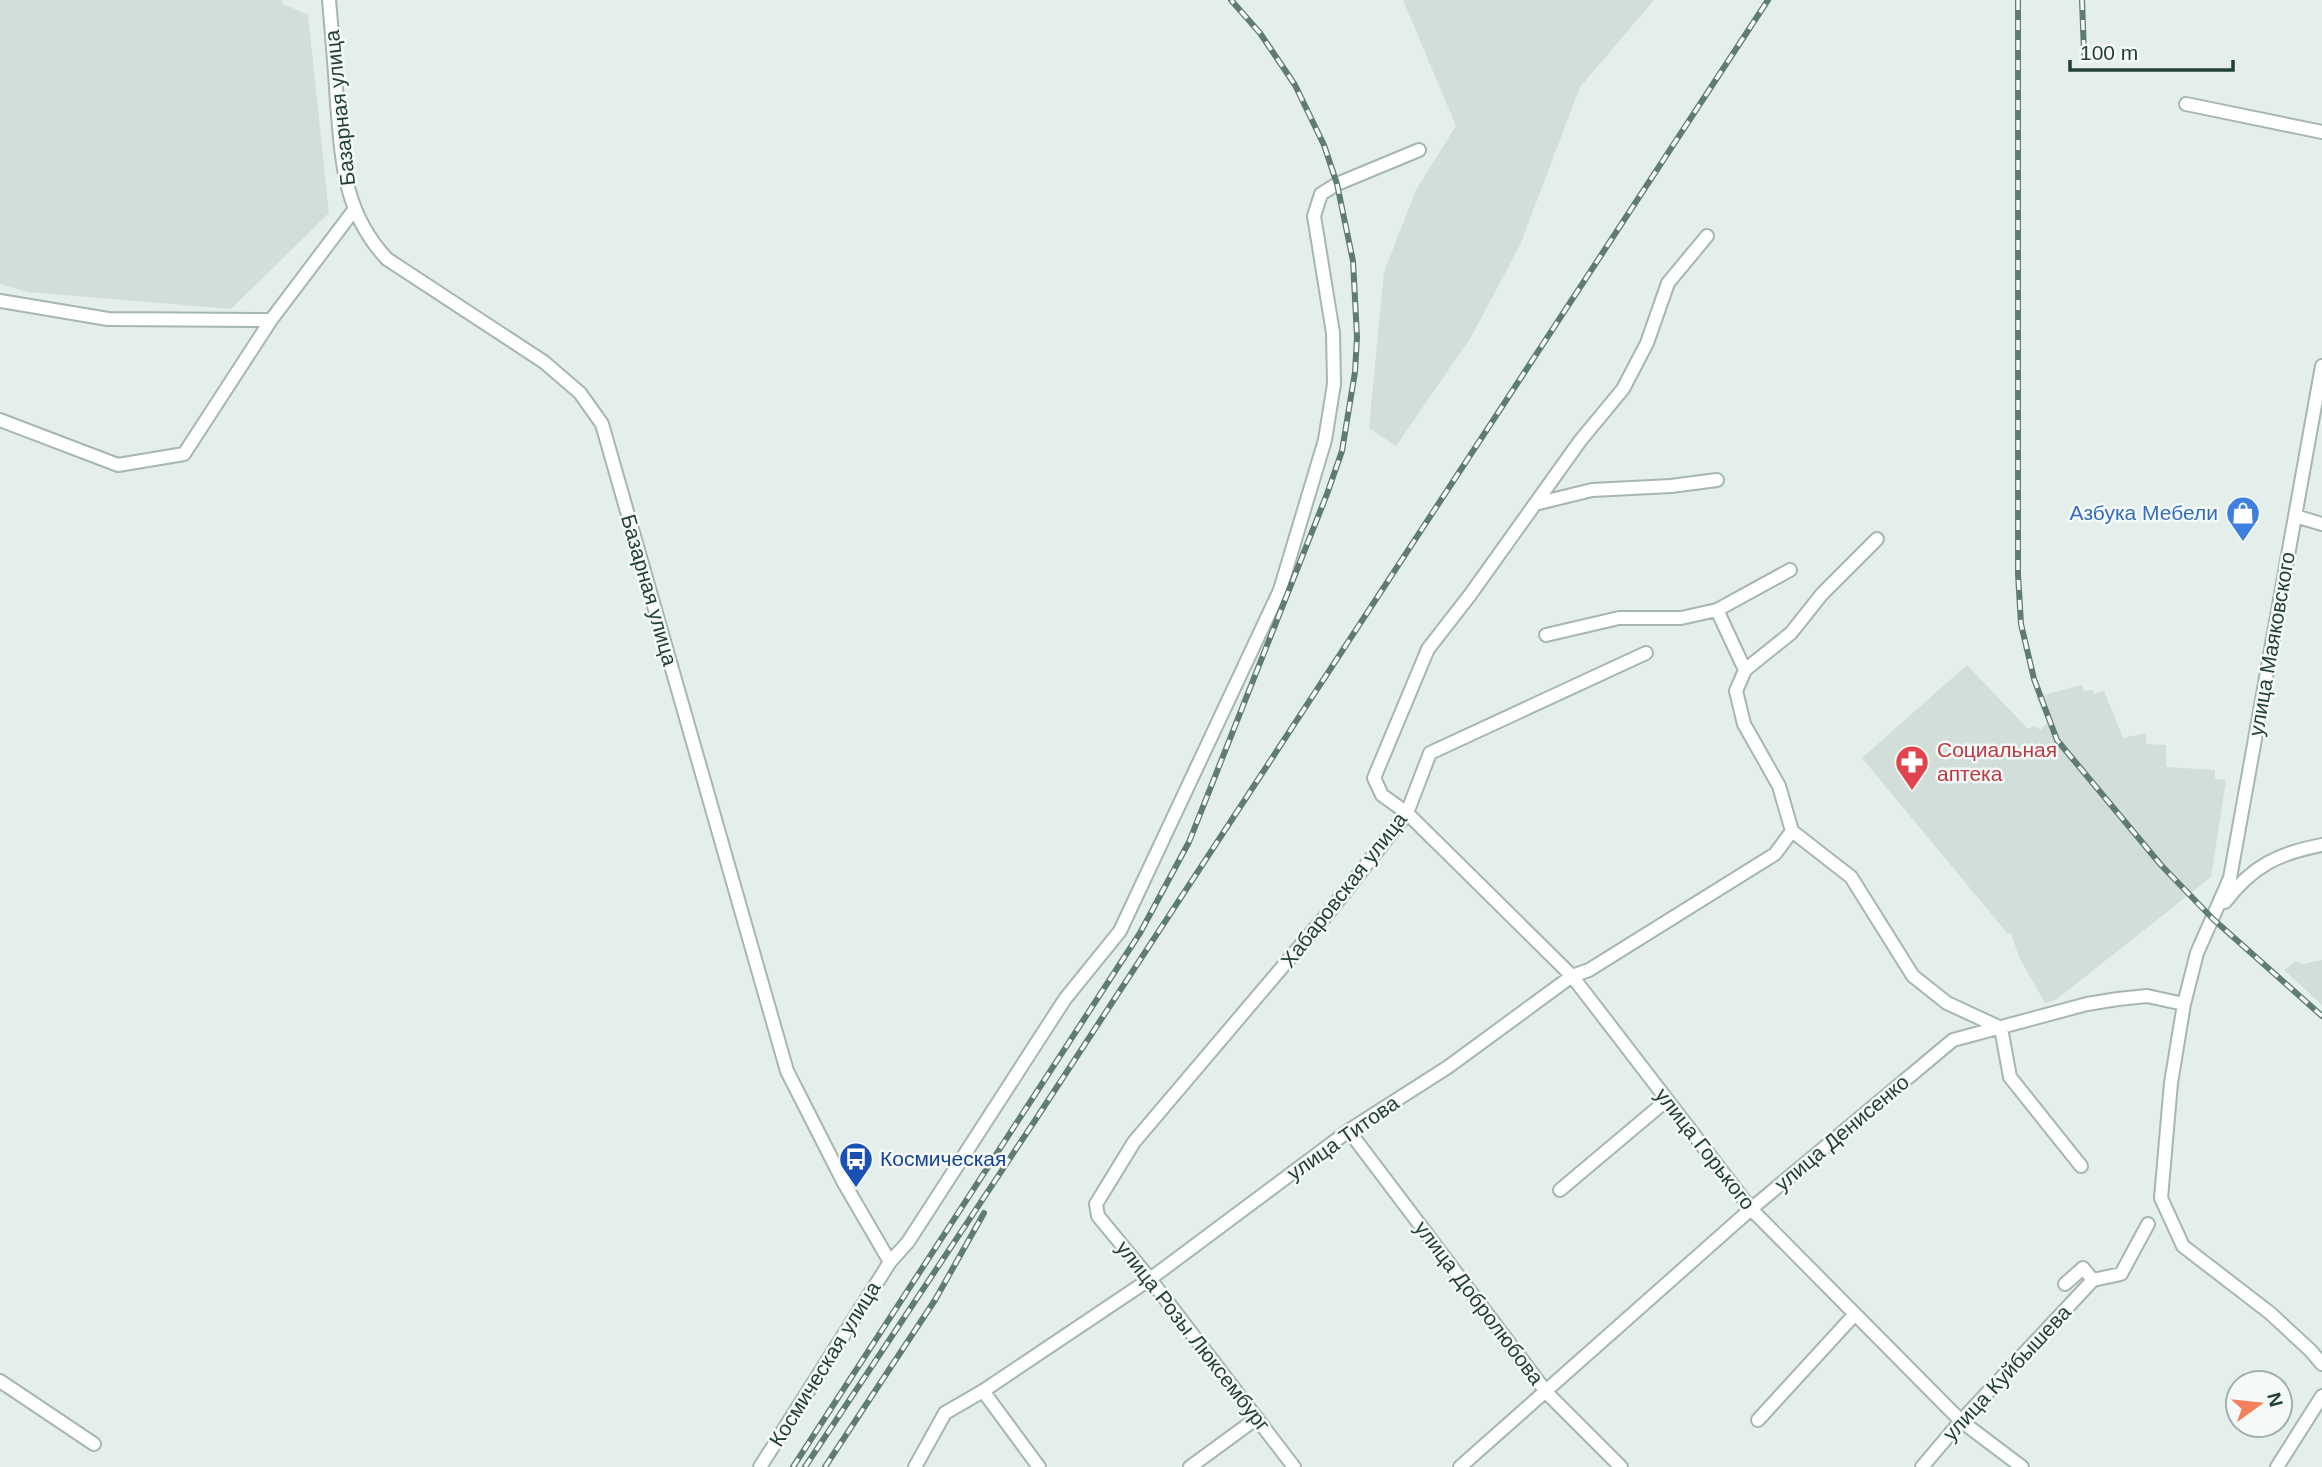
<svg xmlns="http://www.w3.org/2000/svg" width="2322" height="1467" viewBox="0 0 2322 1467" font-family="Arial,sans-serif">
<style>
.built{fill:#d2ded9}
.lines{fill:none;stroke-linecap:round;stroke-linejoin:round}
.minor-casing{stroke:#a6b6b1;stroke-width:16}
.minor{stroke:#fff;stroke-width:12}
.rail-casing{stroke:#5e7c73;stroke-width:6}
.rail{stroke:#f5faf8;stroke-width:3.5;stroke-dasharray:10;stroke-linecap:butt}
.labels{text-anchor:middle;stroke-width:5;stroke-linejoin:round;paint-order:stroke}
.street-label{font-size:21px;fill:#234038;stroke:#f5faf8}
.shop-label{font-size:21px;fill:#366cbe;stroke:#f5faf8;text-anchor:end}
.health-label{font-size:21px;fill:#be3a42;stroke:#f5faf8;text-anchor:start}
.transit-label{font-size:21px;fill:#164399;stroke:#f5faf8;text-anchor:start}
</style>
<rect width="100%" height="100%" fill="#e4eeea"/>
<path class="built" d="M0 0H282L283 4 308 15 329 213 231 309 28 292 0 284Z
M1403 0H1654L1580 87 1520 245 1471 337 1396 446 1369 428 1384 272 1416 190 1456 126Z
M1967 665 2028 729 2034 726 2041 730 2048 721 2036 697 2082 685 2084 691 2093 690 2094 694 2104 691 2123 738 2146 733V744L2166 745V767L2215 770V779L2226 780 2211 877 2057 999 2045 1003 2020 959 2011 933 2008 934 1862 758Z
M2322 960V1005L2284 970 2296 961 2303 964Z"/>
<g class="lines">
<g class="minor-casing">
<path id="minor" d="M329 0C332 34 335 69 337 103 342 163 344 213 387 259L544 362 580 393 602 424 787 1071 844 1183 890 1262
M2186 104 2322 132
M0 301 108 319 271 320
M2322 366 2230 878 2197 953 2184 1004 2171 1083 2161 1198 2183 1246 2270 1313 2311 1351 2322 1364
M0 420 118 465 184 454 271 320 354 210
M1717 480 1671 486 1592 490 1535 504 1470 595 1428 649 1374 778 1382 795 1407 813 1572 976 1751 1209 1961 1421 2022 1467
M1535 504 1580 441 1623 389 1647 343 1668 283 1707 236
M2295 516 2322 524
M1877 539 1822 594 1791 633 1745 670 1736 691 1744 724 1779 786 1792 831 1851 877 1913 976 1947 1003 2001 1028 2010 1077 2081 1166
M1717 610 1745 670
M1546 635 1619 618H1681L1717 610 1790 570
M2225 902C2252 866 2279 853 2322 845
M1351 1129 1355 1139 1547 1393 1621 1467
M1560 1190 1667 1100
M2065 1284 2083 1268 2093 1280 2121 1274 2148 1224
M0 1381 94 1444
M983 1391 1039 1467
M1758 1420 1855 1314
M760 1467 890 1262 908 1242 1065 999 1120 931 1280 590 1325 440 1334 384 1333 333 1314 216 1321 194 1337 184 1419 150
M915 1467 945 1413 983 1391 1150 1279 1351 1129 1448 1067 1572 976 1589 970 1775 854 1792 831
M1190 1467 1257 1418
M1294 1467 1150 1279 1098 1216 1096 1204 1134 1142 1329 912 1407 813 1430 753 1646 653
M1460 1467 1751 1209 1953 1040 2087 1004 2118 999 2147 996 2184 1004
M1922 1467 1961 1421 2093 1280
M2277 1467 2322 1396"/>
</g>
<use href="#minor" class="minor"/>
<g class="rail-casing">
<path id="rail" d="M2018 0V574L2021 624 2034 679 2057 740 2161 865 2213 919 2322 1016
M2082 0 2084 53
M793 1467 1140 933 1189 842 1327 494 1342 451 1355 372 1357 337 1353 261 1337 184 1324 145 1295 85 1260 33 1231 0
M805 1467 1034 1122 1768 0
M825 1467 935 1300 984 1213"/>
</g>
<use href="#rail" class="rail"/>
</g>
<defs>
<g id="shop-pin" transform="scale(1.75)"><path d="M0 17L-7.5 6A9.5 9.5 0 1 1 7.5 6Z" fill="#3f7fe0" stroke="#f5faf8"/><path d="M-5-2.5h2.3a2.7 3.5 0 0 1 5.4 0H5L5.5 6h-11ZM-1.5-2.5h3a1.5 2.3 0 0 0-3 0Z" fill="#fff"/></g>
<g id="pharmacy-pin" transform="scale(1.75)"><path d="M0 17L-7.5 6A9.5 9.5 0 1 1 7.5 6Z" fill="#e0444e" stroke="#f5faf8"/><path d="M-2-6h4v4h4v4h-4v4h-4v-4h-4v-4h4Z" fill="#fff"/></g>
<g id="bus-pin" transform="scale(1.75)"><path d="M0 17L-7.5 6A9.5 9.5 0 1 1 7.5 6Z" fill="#1a4fb4" stroke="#f5faf8"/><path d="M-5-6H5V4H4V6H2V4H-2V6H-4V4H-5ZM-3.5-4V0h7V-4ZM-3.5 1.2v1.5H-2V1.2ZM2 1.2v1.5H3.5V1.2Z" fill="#fff"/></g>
</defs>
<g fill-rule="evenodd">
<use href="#shop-pin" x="2243" y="513"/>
<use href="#pharmacy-pin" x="1912" y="762"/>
<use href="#bus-pin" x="856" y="1159"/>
</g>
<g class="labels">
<g class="street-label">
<text transform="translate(340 108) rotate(-96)" y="7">Базарная улица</text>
<text transform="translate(649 590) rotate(74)" y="7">Базарная улица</text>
<text transform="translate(2272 644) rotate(-80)" y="7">улица Маяковского</text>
<text transform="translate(1344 890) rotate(-52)" y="7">Хабаровская улица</text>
<text transform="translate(1842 1133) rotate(-40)" y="7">улица Денисенко</text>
<text transform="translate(1343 1138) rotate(-35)" y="7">улица Титова</text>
<text transform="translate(1705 1149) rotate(52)" y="7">улица Горького</text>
<text transform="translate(1479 1303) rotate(53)" y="7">улица Добролюбова</text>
<text transform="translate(1193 1336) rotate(52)" y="7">улица Розы Люксембург</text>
<text transform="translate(825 1364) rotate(-58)" y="7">Космическая улица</text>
<text transform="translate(2007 1373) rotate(-47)" y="7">улица Куйбышева</text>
</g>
<g class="shop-label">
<text x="2218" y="520">Азбука Мебели</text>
</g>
<g class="health-label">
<text x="1937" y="757">Социальная<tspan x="1937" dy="24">аптека</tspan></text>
</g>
<g class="transit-label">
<text x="880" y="1166">Космическая</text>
</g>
</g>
<g transform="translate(2259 1404) rotate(75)"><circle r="33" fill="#f5faf8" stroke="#a1b0ab" stroke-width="2"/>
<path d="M0-5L12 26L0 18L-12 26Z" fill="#f4805c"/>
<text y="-10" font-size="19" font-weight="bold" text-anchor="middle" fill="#234038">N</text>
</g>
<path d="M2070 60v10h163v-10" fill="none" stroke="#234038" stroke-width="3.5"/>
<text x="2080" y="60" font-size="21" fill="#234038" stroke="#f5faf8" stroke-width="5" paint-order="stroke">100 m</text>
</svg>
